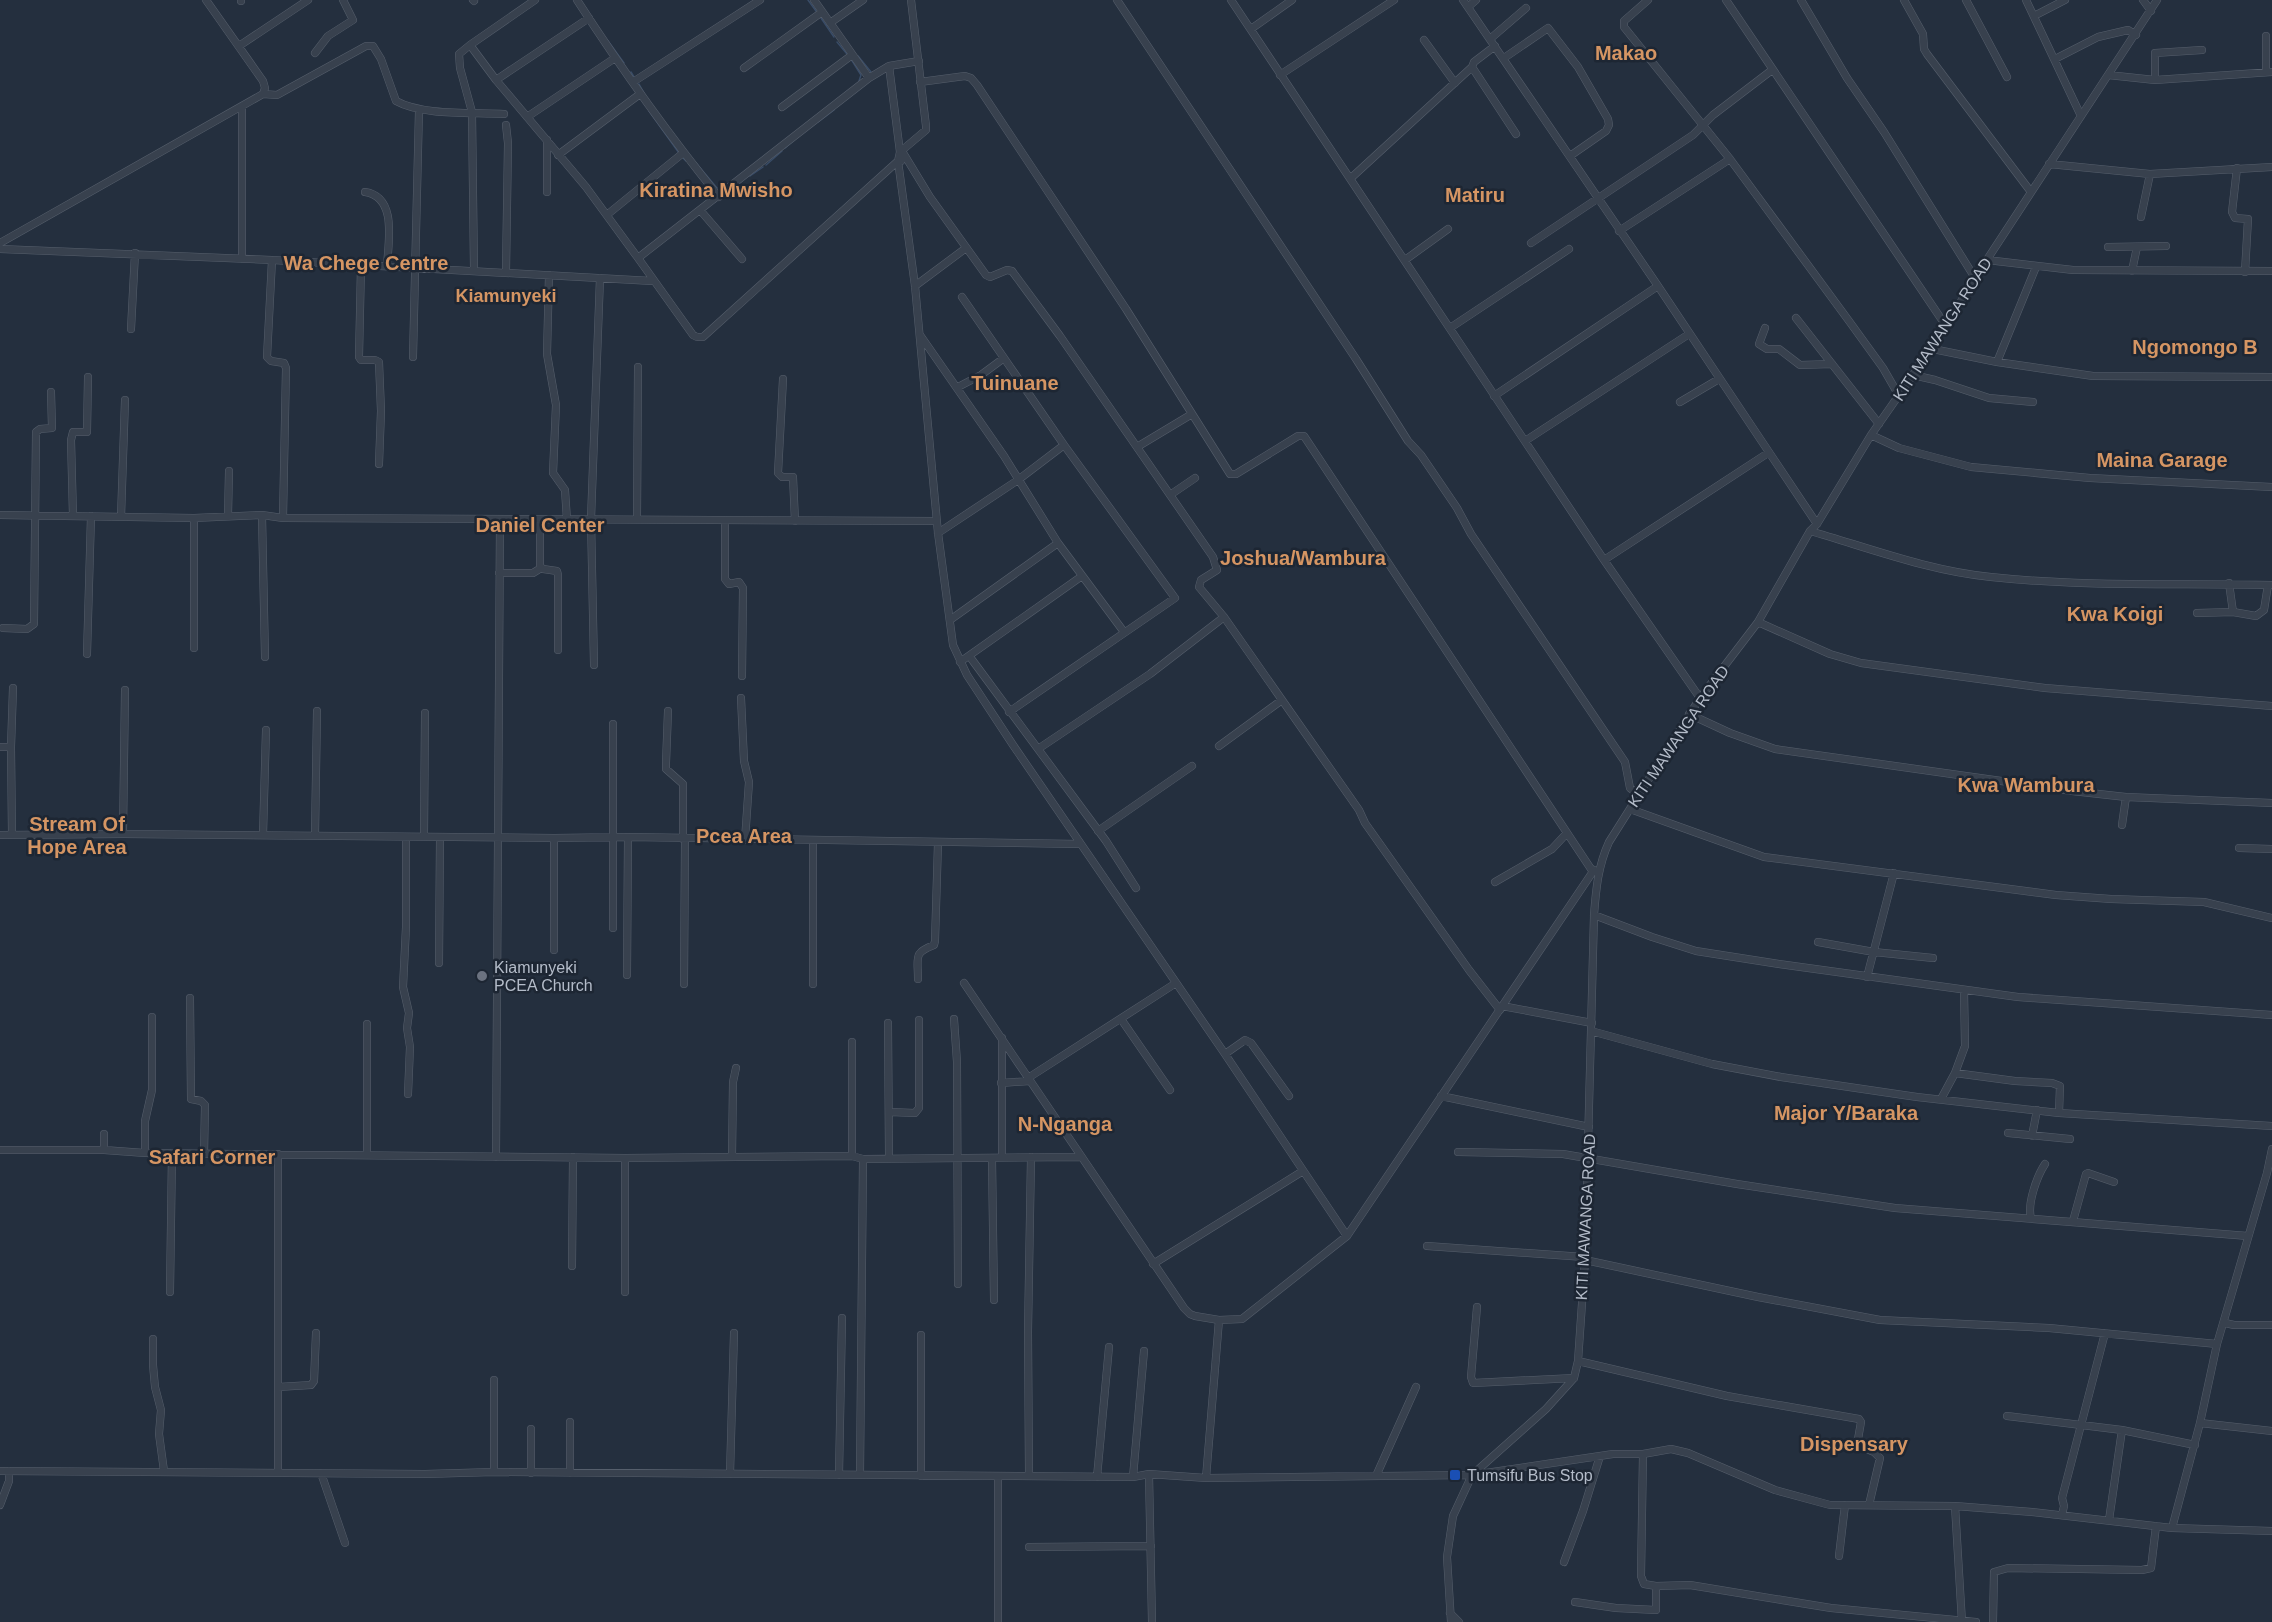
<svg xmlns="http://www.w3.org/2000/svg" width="2272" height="1622" viewBox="0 0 2272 1622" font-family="Helvetica,sans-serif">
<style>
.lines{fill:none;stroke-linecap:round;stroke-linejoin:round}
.stream{stroke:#394c67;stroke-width:1.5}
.minor-casing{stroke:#565f6c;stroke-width:8}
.minor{stroke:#38414e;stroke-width:7}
.worship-dot{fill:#6b7280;stroke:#1d2633;stroke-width:2}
.transit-dot{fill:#1a4fb4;stroke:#1d2633;stroke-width:2}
.labels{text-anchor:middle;stroke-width:5;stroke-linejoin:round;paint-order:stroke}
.street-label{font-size:16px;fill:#b4bcc9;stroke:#1d2633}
.poi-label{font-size:16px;fill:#b4bcc9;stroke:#1d2633;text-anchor:start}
.neighbourhood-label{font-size:18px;font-weight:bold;fill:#d59563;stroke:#1d2633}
.quarter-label{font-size:20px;font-weight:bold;fill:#d59563;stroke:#1d2633}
</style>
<rect width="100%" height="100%" fill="#242f3e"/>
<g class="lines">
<path class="stream" d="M808 0 816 11
M821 18 834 37
M608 41 624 63
M837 42 847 54
M858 56 871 72
M851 59 861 75 859 81
M631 72 634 77
M639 84 644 93
M649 111 679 153
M818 122 834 110
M785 148 793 141
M682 157 686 161
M696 163 717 188
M766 165 782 151
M750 176 763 167
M715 202 742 181"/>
<g class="minor-casing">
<path id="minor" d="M241 0V1
M473 0 474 1
M535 0 470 45 496 80 586 187 638 258
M577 0C621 68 668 134 719 197
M814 0 869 78
M1117 0 1356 359 1408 441 1421 455 1457 508 1471 534 1625 762 1630 788 1639 795
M1231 0 1604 560 1700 698
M1463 0 1658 286 1817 524
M1648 0 1624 21V27L1730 159 1849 321 1883 368 1898 394
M1726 0 1946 326
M1801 0 1847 78 1884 132 1975 278
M1904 0 1923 34 1924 49 1927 54 2031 192
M1966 0 2007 77
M2026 0 2081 116
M2143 0 2151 11
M1468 7 1476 0
M2034 16 2065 0
M830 23 863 0
M1251 29 1292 0
M1490 39 1526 8
M1424 40 1455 83
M470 45 459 54 460 68 472 112 474 270
M239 46 308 0
M1495 46 1474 62 1472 67 1516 134
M315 53 328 36 353 20 343 0
M1504 58 1548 28 1578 67 1608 119 1609 125 1606 131 1570 156
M2055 59 2098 37 2128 30 2136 35
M889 66 900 152 898 161 915 286 938 533 953 645 967 675 1013 745 1225 1054 1347 1236
M744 68 822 12
M2266 72V36
M1280 75 1394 0
M2108 75 2155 80 2272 72
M496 80 589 18
M2155 80V53L2202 50
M633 82 760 0
M920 82 965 76 971 78 977 85 1126 309 1230 474H1236L1298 436H1304L1593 872
M263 94 277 95 366 46H373L381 59 396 101C423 116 473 112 504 114
M242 107V259
M782 107 852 55
M527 117 615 58
M902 151 930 197 986 275 990 277 1007 270 1012 271 1060 336 1213 557 1217 570 1201 580 1199 587 1224 617 1359 810 1365 823 1469 970 1500 1010
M900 152 926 130V126L911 0
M558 155 640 94
M901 161H898L703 337H697L693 335 638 258 869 78 889 66 919 61
M2049 164 2150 174 2272 167
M2237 168 2232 212 2235 218 2248 219 2245 272
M1351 178 1472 67
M365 192C398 197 388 243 387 267
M547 192V140
M700 210 742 259
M608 214 683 153
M2141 217 2150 174
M1619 231 1730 159
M0 243 263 94 265 88 263 81 206 0
M1531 243 1693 135 1713 115 1772 70
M2108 247 2166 246
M0 249 272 260 652 281
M272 260 267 357 271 361 284 363 286 368 283 518
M1405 260 1448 229
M1987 260 2073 270 2272 271
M361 266 359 357 361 360H375L379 362 381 411 379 464
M2132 271 2137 247
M506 272 508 143 506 125
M549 275 547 354 556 405 553 473 565 490 567 520
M915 286 966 248
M962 297 1004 358
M1796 318 1879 424
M1450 328 1569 249
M1765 328 1759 344 1767 349H1779L1800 365 1832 364
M131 329 135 253
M920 335 1004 456 1058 543 1124 632
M1928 348 1997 362 2093 376 2272 377
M413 357 419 110
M1997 362 2036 267
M1913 375 1935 380 1989 398 2033 402
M783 379 778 473 782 477H793L795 521
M1494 396 1658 286
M1680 402 1719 379
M1871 435 1899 448 1971 467 2090 478 2272 487
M1525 441 1689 334
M1137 447 1192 414
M1170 495 1195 478
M0 515 194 518 262 515 283 518 937 521
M262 515 265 657
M73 516 71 440 73 432H87L88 377
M228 516 229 471
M121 517 125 400
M637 519 638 367
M540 520V566L543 569 557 571 558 575V650
M725 521V579L729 584 739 582 743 588 742 676
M1810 531C1869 548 1929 571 1991 577 2084 587 2178 583 2272 585
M938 533 1018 480 1064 445 1004 358 981 375 958 387
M1604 560 1768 453
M499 573H533L541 568
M2229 583 2233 612
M2197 613 2233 612 2256 616 2264 610 2268 585
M950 620 1058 543
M1758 622 1830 654 1861 663 2045 688 2272 706
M3 628 27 629 34 624 36 432 40 429 52 428 51 392
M194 648V518
M87 654 91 516
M970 657 1106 841 1136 888
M960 662 1082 576
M594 665 591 519 600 278
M741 698 744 761 749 782 745 840
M668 711 666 763V769L683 784V839
M1009 712 1175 598 1064 445
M1689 714 1730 733 1775 749 2072 791 2126 797
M1219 746 1282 700
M0 747H11
M1038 749 1150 674 1224 617
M1630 809 1764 857 2056 895 2111 899 2204 902 2272 918
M2122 825 2126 797 2272 803
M1098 831 1192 766
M123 834 125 690
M0 835 123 834 554 838 628 837 1080 844
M12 835 11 747 13 688
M263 835 266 730
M315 836 317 711
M424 836 425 713
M406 837V927L403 987 409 1013 407 1028 410 1047 408 1094
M813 841V984
M2239 848 2272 849
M1495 882 1552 849 1567 833
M1594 915 1652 937 1696 951 1779 964 2018 997 2272 1015
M613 928V724
M1818 942 1874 952 1933 958
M554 950V838
M439 963 440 837
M627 975 628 837
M1867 977 1894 873
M918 979C918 957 913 953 934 945L935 941 938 843
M964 983 1184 1308 1190 1314 1195 1316 1219 1320 1242 1319 1347 1236 1594 870
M684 984 685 839
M190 998 191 1099 201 1101 205 1105 204 1154
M1502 1006 1592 1023
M954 1019 957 1062 958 1284
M1121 1019 1170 1090
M888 1023 889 1157
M367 1024V1155
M1591 1031 1712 1064 1781 1077 1917 1097 2059 1113 2272 1126
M852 1042V1156
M1225 1054 1245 1040 1251 1043 1289 1096
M1955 1073 1965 1046 1964 990
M1028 1078 1176 983
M1001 1083 1030 1081
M1441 1096 1589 1127
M1941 1099 1955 1073 2015 1081 2052 1083 2060 1086 2059 1113
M890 1112 915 1113 919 1108V1020
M2008 1133 2070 1139
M2032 1136 2037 1110
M0 1150H104L145 1153 625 1158 852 1156 863 1159 1080 1157
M104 1150V1134
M1458 1152 1563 1154 1737 1184 1895 1208 2248 1236
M145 1153V1121L152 1090V1017
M496 1157 500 520
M732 1157 733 1082 736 1068
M1002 1157V1038
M625 1158V1292
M992 1158 994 1300
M2031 1218C2027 1204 2037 1176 2045 1164
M2073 1221 2086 1174 2088 1173 2114 1182
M1427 1246 1584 1257
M1585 1260 1758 1297 1880 1320 2049 1328 2217 1344
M1153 1264 1303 1171
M572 1266 573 1157
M170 1292 172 1153
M1477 1307 1471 1377 1473 1383 1574 1378
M2225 1323 2234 1325H2272
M921 1335V1476
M153 1339V1365L155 1387 161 1410 159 1434 164 1471
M1578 1361 1727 1396 1859 1419 1861 1422 1857 1445 1874 1452 1880 1458 1869 1505
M278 1387 311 1385 314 1381 316 1333
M2007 1416 2122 1430 2195 1445
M570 1422V1473
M2200 1423 2272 1431
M0 1471 425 1474 494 1472 1133 1477 1149 1474 1206 1478 1472 1475 1613 1454H1643L1671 1449 1688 1453 1775 1490 1830 1505 1955 1506
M494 1472V1380
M278 1473V1154
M321 1473 345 1543
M531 1473V1429
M730 1474 734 1333
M1149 1474 1152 1622
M839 1475 842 1318
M860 1475 863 1159
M998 1476V1622
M1029 1476 1028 1332 1031 1157
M1376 1476 1416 1387
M1097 1477 1109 1347
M1133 1477 1144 1351
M1206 1478 1219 1320
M0 1505 9 1481V1471
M2062 1515 2064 1506 2062 1498 2105 1333
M2109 1520 2122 1430
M2172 1528 2272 1531
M1029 1547 1151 1546
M1839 1556 1845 1505
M1564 1562 1583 1511 1600 1456
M1656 1586 1690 1585 1831 1608 1976 1622
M1575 1602 1616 1608 1656 1610V1586L1644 1584 1641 1576 1643 1454
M1450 1613 1459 1622
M1451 1622 1447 1557 1453 1516 1472 1475 1546 1409 1574 1378 1578 1361 1585 1260 1594 915C1596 889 1598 866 1609 842L1700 698 1758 622 1810 531 1817 524 1871 435 1913 375 1928 348 1946 326 1975 278 2157 0
M1962 1622 1955 1506 2032 1512 2172 1528 2200 1423 2217 1344 2267 1173 2272 1149
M1993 1622 1994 1572 2008 1568 2142 1570 2151 1568 2156 1526"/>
</g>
<use href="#minor" class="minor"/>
</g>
<circle class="worship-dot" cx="482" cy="976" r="6"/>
<rect class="transit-dot" x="1449" y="1469" width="12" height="12" rx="3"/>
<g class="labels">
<g class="street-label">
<text transform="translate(1942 329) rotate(-57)" y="6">KITI MAWANGA ROAD</text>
<text transform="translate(1678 736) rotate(-56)" y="6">KITI MAWANGA ROAD</text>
<text transform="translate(1585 1217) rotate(-87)" y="6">KITI MAWANGA ROAD</text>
</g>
<g class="poi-label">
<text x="494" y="973">Kiamunyeki<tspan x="494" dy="18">PCEA Church</tspan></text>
<text x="1467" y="1481">Tumsifu Bus Stop</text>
</g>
<g class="neighbourhood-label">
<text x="506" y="302">Kiamunyeki</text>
</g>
<g class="quarter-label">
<text x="1626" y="60">Makao</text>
<text x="716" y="197">Kiratina Mwisho</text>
<text x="1475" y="202">Matiru</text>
<text x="366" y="270">Wa Chege Centre</text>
<text x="2195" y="354">Ngomongo B</text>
<text x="1015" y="390">Tuinuane</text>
<text x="2162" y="467">Maina Garage</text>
<text x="540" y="532">Daniel Center</text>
<text x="1303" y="565">Joshua/Wambura</text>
<text x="2115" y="621">Kwa Koigi</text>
<text x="2026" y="792">Kwa Wambura</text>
<text x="77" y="831">Stream Of<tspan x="77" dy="23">Hope Area</tspan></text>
<text x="744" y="843">Pcea Area</text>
<text x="1846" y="1120">Major Y/Baraka</text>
<text x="1065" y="1131">N-Nganga</text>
<text x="212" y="1164">Safari Corner</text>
<text x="1854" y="1451">Dispensary</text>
</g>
</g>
</svg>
